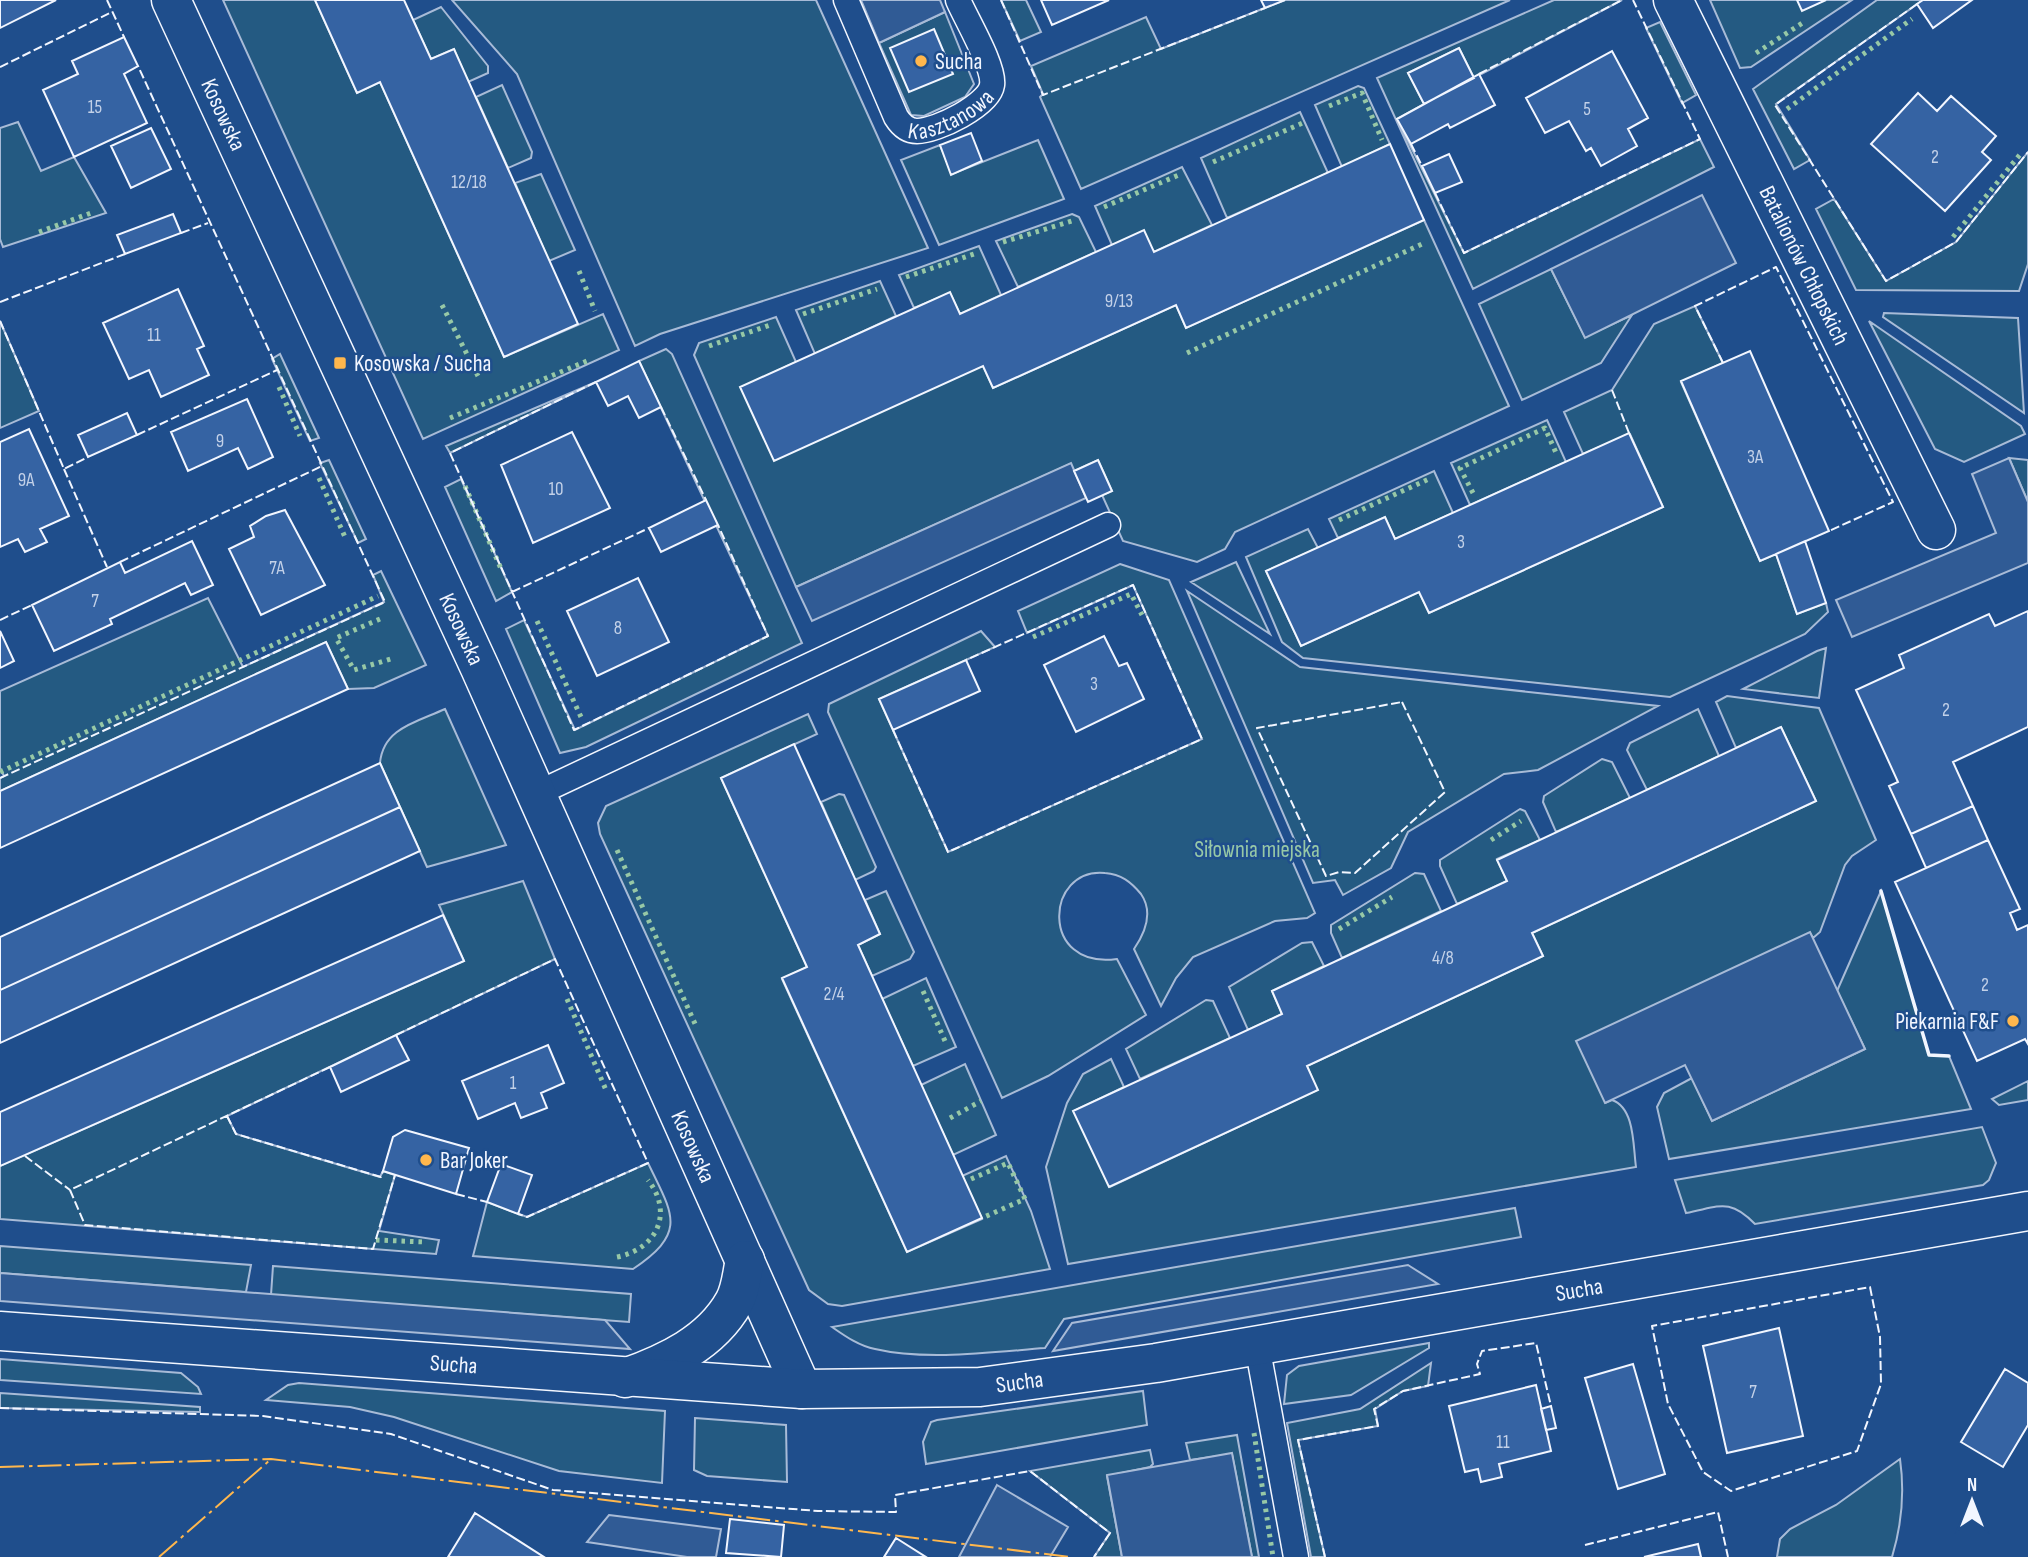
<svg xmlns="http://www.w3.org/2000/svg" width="2028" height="1557" viewBox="0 0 2028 1557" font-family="'Sofia Sans Condensed',sans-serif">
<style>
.green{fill:#245a82;stroke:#a8bbd7;stroke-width:2}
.parking{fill:#305b95;stroke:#a8bbd7;stroke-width:2}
.building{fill:#3563a3;stroke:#f2f6ff;stroke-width:2}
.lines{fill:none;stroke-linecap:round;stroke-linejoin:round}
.service-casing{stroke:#f2f6ff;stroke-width:27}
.minor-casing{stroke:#f2f6ff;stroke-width:41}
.tertiary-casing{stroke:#f2f6ff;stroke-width:41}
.service{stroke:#1f4e8c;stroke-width:24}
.minor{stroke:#1f4e8c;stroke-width:38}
.tertiary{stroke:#1f4e8c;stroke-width:38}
.hedge{stroke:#97c8a6;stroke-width:5;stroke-dasharray:3.5 5;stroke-linecap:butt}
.fence{stroke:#f2f6ff;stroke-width:2;stroke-dasharray:9 3.5;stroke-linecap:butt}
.wall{stroke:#f2f6ff;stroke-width:3.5}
.power{stroke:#ffb74d;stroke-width:2;stroke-dasharray:24 5 3.5 5;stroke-linecap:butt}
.poi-dot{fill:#ffb74d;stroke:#1f4e8c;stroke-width:2.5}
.labels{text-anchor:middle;stroke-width:5;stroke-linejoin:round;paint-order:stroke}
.number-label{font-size:19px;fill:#c3d1e8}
.poi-label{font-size:23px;fill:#f2f6ff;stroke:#1f4e8c;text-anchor:start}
.street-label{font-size:23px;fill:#f2f6ff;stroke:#1f4e8c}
.park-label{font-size:23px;fill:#97c8a6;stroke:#1f4e8c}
</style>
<rect width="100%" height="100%" fill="#1f4e8c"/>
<path class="green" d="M223 0H315L357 93 380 82 504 357 603 314 619 350 423 439Z
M452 0H816L928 248 660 334 635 346 517 74Z
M1001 0H1026L1041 32 1020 41Z
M1285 0H1510L1081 189 1040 97 1043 94 1031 66 1146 17 1161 49Z
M1554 0H1622L1474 78 1459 48 1408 73 1424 104 1397 119 1464 253 1700 139 1714 167 1473 289 1377 78Z
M1710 0H1852L1751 67 1740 68Z
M1877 0H1923L1776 104 1810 160 1794 169 1753 89Z
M441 7 488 66V73L468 82 454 49 431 59 413 20Z
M945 12 974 84 965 97 924 116 911 115 879 43Z
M1660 22 1696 95 1682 103 1646 28Z
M502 85 532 152 531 158 508 168 476 97Z
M1358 86 1364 88 1390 144 1342 167 1315 105Z
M1300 112 1328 173 1227 218 1201 158Z
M18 122 41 171 74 157 106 213 3 247 0 239V128Z
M1038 140 1064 199 939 245 901 160 940 145 952 174Z
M2028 152V264L2019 291 1856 290 1816 209 1834 199 1886 281 1956 242Z
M1182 167 1212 225 1154 252 1112 245 1095 206Z
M541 174 575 250 549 261 515 183Z
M1072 214 1079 217 1096 252 1018 287 996 241Z
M1424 220 1509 406 1235 532 1225 549 1197 562 1123 541 1102 495 1112 491 1098 460 1074 471 1070 464 796 587 694 355 699 343 776 317 796 362 740 388 983 366 993 388 1176 305 1186 328Z
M979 246 1001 295 960 314 950 293 914 308 899 275Z
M1551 269 1585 337 1632 315 1601 363 1522 400 1479 304Z
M880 281 896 316 815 354 796 310Z
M1695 306 1723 363 1681 382 1760 561 1776 554 1797 614 1826 603 1828 612 1805 634 1670 697 1303 658 1282 642 1246 557 1308 529 1318 548 1266 571 1301 646 1419 592 1429 613 1663 507 1630 434 1583 454 1564 412 1612 390 1654 324Z
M1884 313 2018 318 2024 413 1883 317Z
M0 321 39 411 0 428Z
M1869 321 2021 426 2025 434 1964 462 1935 449Z
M666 349 672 354 802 643 586 747 560 753 506 629 524 620 575 730 768 636 639 361Z
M280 354 319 438 310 441 272 359Z
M596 382 450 453 446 446Z
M1547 420 1566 462 1470 505 1451 463Z
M2009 458 2028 460V502Z
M329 460 366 539 358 543 320 463Z
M1434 471 1453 513 1395 539 1385 517 1338 538 1329 519Z
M461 479 512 592 496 601 445 487Z
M1236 562 1270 634 1191 582Z
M1120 564 1169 580 1315 913 1307 918 1275 921 1193 957 1176 978 1161 1006 1134 949C1145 933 1154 913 1141 894 1131 882 1121 874 1105 873 1045 867 1039 970 1117 959L1146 1015 1048 1076 1002 1098 828 712 829 704 981 631 995 647 879 699 948 852 1202 739 1133 585 1027 633 1018 611Z
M381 571 426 665 374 688 348 689 326 642 0 791V778L4 776 0 768V691L208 598 243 667 384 602 373 575Z
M1187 591 1300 667 1658 706 1538 770 1504 774 1408 832 1391 868 1343 895 1335 880 1313 883Z
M1826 648 1819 698 1743 689 1817 651Z
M1727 696 1819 708 1876 840 1852 856 1845 865 1820 932 1813 938 1810 933 1605 1103 1612 1100C1635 1108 1633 1146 1636 1167L1068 1264 1046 1167 1067 1103 1083 1074 1111 1059 1124 1087 1074 1111 1110 1187 1317 1090 1307 1066 1543 956 1532 933 1816 801 1781 727 1736 748 1716 702Z
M445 709 506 845 427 867 380 763C383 728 417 722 445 709Z
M1698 709 1719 756 1647 790 1627 750 1630 743Z
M808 714 817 734 721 778 807 967 782 979 907 1252 982 1219 962 1176 1006 1156 1031 1211 1050 1269 842 1306 828 1304 809 1290 600 834 598 823 606 806Z
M1602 759 1612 762 1630 798 1556 832 1543 802 1544 796Z
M839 794 844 795 876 867 874 871 855 880 821 802Z
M1520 809 1525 811 1540 840 1497 859 1507 881 1457 904 1440 866V860Z
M1415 873 1424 874 1441 911 1342 958 1331 933V925Z
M523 881 555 959 227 1116 236 1134 380 1177 383 1171 395 1175 379 1231 439 1240 436 1254 0 1219V1166L464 961 439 905Z
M886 891 914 952 910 959 872 976 858 945 880 934 865 900Z
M1881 891 1929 1055 1949 1056 1971 1109 1669 1159 1657 1107 1664 1093 1692 1078 1712 1121 1865 1049 1837 991Z
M1312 942 1324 966 1272 991 1282 1014 1248 1030 1229 987 1302 943Z
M926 978 956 1047 913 1066 882 999Z
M1206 1000 1213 1001 1230 1038 1140 1079 1126 1049Z
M965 1064 996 1135 953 1155 921 1085Z
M2028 1081V1100L1999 1105 1992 1099Z
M1982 1127 1996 1163 1989 1180 1983 1185 1755 1224C1729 1197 1719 1207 1686 1213L1675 1180Z
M648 1163C673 1215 688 1232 633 1269L473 1256 487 1202 527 1217Z
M1515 1208 1521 1237 1064 1319 1045 1348C993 1352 926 1361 875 1349 859 1346 845 1336 832 1327Z
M0 1246 251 1265 246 1292 0 1273Z
M273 1266 631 1294 629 1322 271 1295Z
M1429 1343V1348L1351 1395 1284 1404 1287 1375 1299 1366Z
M0 1359 181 1373 198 1387 201 1394 0 1380Z
M1431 1363 1428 1386 1403 1391 1375 1409 1378 1426 1298 1440 1325 1557H1311L1287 1423 1360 1409Z
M299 1383 665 1411 662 1483 559 1471 394 1417 350 1407 266 1400 288 1385Z
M1143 1391 1147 1425 926 1464 923 1442 931 1422 937 1420Z
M0 1393 200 1407V1412L0 1408Z
M695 1418 786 1425 787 1482 707 1476 694 1470Z
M1237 1435 1259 1557H1252L1232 1454 1190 1460 1186 1443Z
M1150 1450 1153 1464 1150 1467 1107 1476 1122 1557H1094L1110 1533 1030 1471Z
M1900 1459C1905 1494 1902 1524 1892 1557H1777L1780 1539 1790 1529 1836 1505Z"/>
<path class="parking" d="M861 0H940L945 12 879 43Z
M1702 195 1736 263 1585 338 1551 269Z
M2009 458 2028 502V563L1852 637 1836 600 1996 533 1972 474Z
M1071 463 1086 498 812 621 796 587Z
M1810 932 1865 1049 1712 1121 1685 1065 1605 1103 1576 1041Z
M1408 1265 1438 1284 1053 1351 1072 1323Z
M0 1273 605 1320 630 1349 0 1301Z
M1232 1453 1252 1557H1122L1107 1475Z
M997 1485 1068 1527 1050 1557H959Z
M609 1515 721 1529 716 1557H687L587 1542Z"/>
<path class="building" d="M0 0H56L0 28Z
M315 0H404L431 59 454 49 578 324 504 357 380 82 357 93Z
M1041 0H1109L1052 25Z
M1261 0H1285L1265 8Z
M1797 0H1826L1802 11Z
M1923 0H1972L1933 28 1917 4Z
M934 29 953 74 909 92 890 48Z
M124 37 138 66 124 74 147 123 74 157 43 90 78 74 72 61Z
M1459 48 1474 78 1424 104 1408 73Z
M1612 51 1648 118 1628 129 1637 146 1601 166 1591 148 1586 151 1569 121 1545 133 1526 98Z
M1479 74 1495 105 1450 128 1448 124 1411 144 1397 119Z
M1918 93 1937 111 1951 96 1996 136 1982 152 1991 160 1945 211 1871 144Z
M151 128 171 169 131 188 111 146Z
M971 133 982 161 951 175 940 145Z
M1390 144 1424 220 1186 328 1176 305 993 388 983 366 774 461 740 387 950 292 960 314 1144 230 1154 252Z
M1449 154 1462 182 1435 193 1422 166Z
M173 214 181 233 125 254 117 235Z
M178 289 204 346 197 349 209 375 161 397 149 370 129 379 103 323Z
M1750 351 1829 531 1760 561 1681 381Z
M639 361 661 407 639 418 628 396 608 406 596 382Z
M247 399 273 457 248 469 238 448 188 471 171 432Z
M127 413 137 435 88 457 78 435Z
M29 429 69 516 40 529 47 542 25 552 18 539 0 547V442Z
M572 432 610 508 533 543 501 465Z
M1629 433 1663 507 1429 613 1419 592 1301 646 1266 571 1385 517 1395 539Z
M1098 460 1112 491 1088 502 1074 471Z
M706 500 718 525 661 552 649 528Z
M285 510 325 585 261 615 229 549 254 537 250 526 266 516Z
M192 541 213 585 191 595 185 583 110 619 112 624 54 651 32 605 120 562 125 573Z
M1805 541 1826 603 1797 614 1776 554Z
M638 578 669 642 597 676 567 611Z
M2028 611V727L1953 762 1973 806 1911 834 1889 786 1898 782 1856 690 1904 668 1899 655 1989 614 1995 626Z
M0 631 14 661 0 668Z
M1104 636 1119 666 1127 663 1144 699 1076 732 1044 665Z
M326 642 348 689 0 848V791Z
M966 660 980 691 893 730 879 699Z
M1781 727 1816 801 1532 933 1543 956 1307 1066 1318 1090 1109 1187 1073 1111 1282 1014 1272 991 1507 881 1497 860Z
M794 744 880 934 858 945 982 1218 907 1252 782 978 807 967 721 778Z
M380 763 400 807 0 990V937Z
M1973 806 1988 840 1926 868 1911 834Z
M400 807 420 851 0 1043V990Z
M1988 840 2020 909 2010 913 2017 930 2028 925V1044L2025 1039 1977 1061 1895 882Z
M443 915 464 961 0 1166V1112Z
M396 1035 409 1060 341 1092 330 1067Z
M548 1045 564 1083 541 1093 547 1108 521 1118 515 1103 478 1119 462 1081Z
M405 1130 469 1148 456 1194 383 1171 393 1137Z
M501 1164 532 1175 518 1214 487 1202Z
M1779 1328 1803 1436 1727 1453 1703 1346Z
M1633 1364 1665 1474 1618 1489 1585 1378Z
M2005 1369 2028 1383V1425L2003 1467 1961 1442Z
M1536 1385 1551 1451 1499 1464 1502 1477 1481 1482 1478 1469 1465 1472 1449 1406Z
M1551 1406 1556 1428 1546 1430 1541 1409Z
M475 1513 544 1557H448Z
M730 1519 784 1525 781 1557 726 1553Z
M896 1538 926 1557H884Z
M1698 1544 1701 1557H1644Z"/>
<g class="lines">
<g class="service-casing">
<g id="service">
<path id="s1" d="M846 0 896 117C901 125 907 131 917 131 937 131 989 105 992 85 995 67 966 19 958 0"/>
<path d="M536 794 1108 525"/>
<path d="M1257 1345 1296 1557"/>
</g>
</g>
<g class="minor-casing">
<g id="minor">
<path id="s2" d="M171 0 480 668 802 1389"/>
<path id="s3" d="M1673 0 1936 530"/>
<path d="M625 1378C667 1363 711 1343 734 1302 741 1290 742 1273 745 1260"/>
</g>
</g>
<g class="tertiary-casing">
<g id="tertiary">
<path id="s4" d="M0 1331 802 1389 980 1387 1156 1363 2028 1211"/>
</g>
</g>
<use href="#service" class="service"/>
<use href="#minor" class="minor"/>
<use href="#tertiary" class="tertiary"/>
<path class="hedge" d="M1756 53 1804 22
M1329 106 1362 93 1382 140
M1787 109 1912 19
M1213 162 1305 122
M1104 207 1181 174
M39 232 91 213
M1953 237 2022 152
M1003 242 1072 221
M579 271 595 311
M906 277 977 253
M442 305 478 376
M803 314 877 289
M709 346 773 324
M1187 353 1422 244
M279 387 300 436
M450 418 587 361
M319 478 345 537
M465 486 502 571
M1473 493 1460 468 1545 428 1557 455
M1339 520 1431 478
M380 619 336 638 354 670 394 658
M537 621 581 717
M1033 637 1131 594 1142 615
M0 772 378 596
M1491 840 1521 821
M617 850 696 1026
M1339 929 1392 897
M923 991 945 1041
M567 999 606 1090
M950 1118 981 1101
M971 1179 1008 1163 1025 1199 982 1218
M376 1240 425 1242
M617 1257C657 1249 674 1213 648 1180
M1254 1433 1273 1557"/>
<path class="fence" d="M107 0 124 37
M1001 0 1043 95 1265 8
M1917 4 1775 105 1886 281 1956 242 2028 152
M0 67 112 12
M1479 74 1622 0
M1411 144 1422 166
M1435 193 1464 253 1700 139 1633 0
M181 233 208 223
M0 302 125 254
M0 321 64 469 88 457
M1723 363 1695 306 1776 267 1893 502 1829 531
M596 382 450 453 574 730 768 636 718 525
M1612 390 1629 433
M661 407 706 500
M137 435 277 370
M64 469 107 567
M120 562 322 466
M512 592 649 528
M0 620 32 605
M1402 702 1445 792 1355 873 1339 872 1326 876 1257 728Z
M893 730 948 852 1202 739 1133 585 966 660
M0 778 385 602 138 66
M396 1035 555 959 648 1163 527 1217 518 1214
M330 1067 70 1190 85 1225 373 1249 395 1175
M227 1116 236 1134 381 1177 383 1171
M25 1156 70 1190
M456 1194 487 1202
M1870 1287 1880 1337 1881 1384 1857 1451 1731 1491 1703 1472 1668 1404 1652 1326Z
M0 1408 263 1416 391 1434 553 1490 818 1511 896 1512 895 1495 1030 1471 1110 1533 1094 1557
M1585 1545 1718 1512 1728 1557
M1325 1557 1298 1440 1378 1426 1374 1409 1403 1391 1480 1374 1477 1364 1482 1351 1536 1343 1551 1406"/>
<path class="wall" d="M1881 891 1929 1055 1949 1056"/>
<path class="power" d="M0 1467 271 1459 1070 1557
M159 1557 270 1460"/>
</g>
<g class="poi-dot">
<circle cx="921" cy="61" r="7"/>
<rect x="333" y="356" width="14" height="14" rx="3.5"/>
<circle cx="2013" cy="1021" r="7"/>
<circle cx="426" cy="1160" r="7"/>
</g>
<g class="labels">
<g class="number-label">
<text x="95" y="113">15</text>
<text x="1587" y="115">5</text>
<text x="1935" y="163">2</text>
<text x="469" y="188">12/18</text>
<text x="1119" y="307">9/13</text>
<text x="154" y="341">11</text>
<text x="220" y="447">9</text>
<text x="1755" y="463">3A</text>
<text x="26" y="486">9A</text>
<text x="556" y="495">10</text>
<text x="1461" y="548">3</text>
<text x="277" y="574">7A</text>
<text x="95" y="607">7</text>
<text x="618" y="634">8</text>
<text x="1094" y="690">3</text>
<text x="1946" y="716">2</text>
<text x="1443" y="964">4/8</text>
<text x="1985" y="991">2</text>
<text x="834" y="1000">2/4</text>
<text x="513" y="1089">1</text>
<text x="1753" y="1398">7</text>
<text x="1503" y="1448">11</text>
</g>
<g class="poi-label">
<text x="935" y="69">Sucha</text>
<text x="354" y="371">Kosowska / Sucha</text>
<text x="1999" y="1029" text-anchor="end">Piekarnia F&amp;F</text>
<text x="440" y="1168">Bar Joker</text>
</g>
<g class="street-label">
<text dy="8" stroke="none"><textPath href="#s1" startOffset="191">Kasztanowa</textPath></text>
<text dy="8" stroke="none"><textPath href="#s2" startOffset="126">Kosowska</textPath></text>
<text dy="8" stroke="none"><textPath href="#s3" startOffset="296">Batalionów Chłopskich</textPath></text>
<text dy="8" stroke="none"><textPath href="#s2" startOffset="693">Kosowska</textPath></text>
<text dy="8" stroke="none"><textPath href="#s2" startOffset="1260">Kosowska</textPath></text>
<text dy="8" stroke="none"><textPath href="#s4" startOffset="1589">Sucha</textPath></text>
<text dy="8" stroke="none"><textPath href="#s4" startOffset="455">Sucha</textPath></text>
<text dy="8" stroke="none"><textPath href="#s4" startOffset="1022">Sucha</textPath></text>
</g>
<g class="park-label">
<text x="1257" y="857">Siłownia miejska</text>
</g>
</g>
<g transform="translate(1972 1501)" stroke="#1f4e8c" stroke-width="5" paint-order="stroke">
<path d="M0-5L12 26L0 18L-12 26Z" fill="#f2f6ff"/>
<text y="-10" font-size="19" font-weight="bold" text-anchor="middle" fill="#f2f6ff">N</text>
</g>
</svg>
